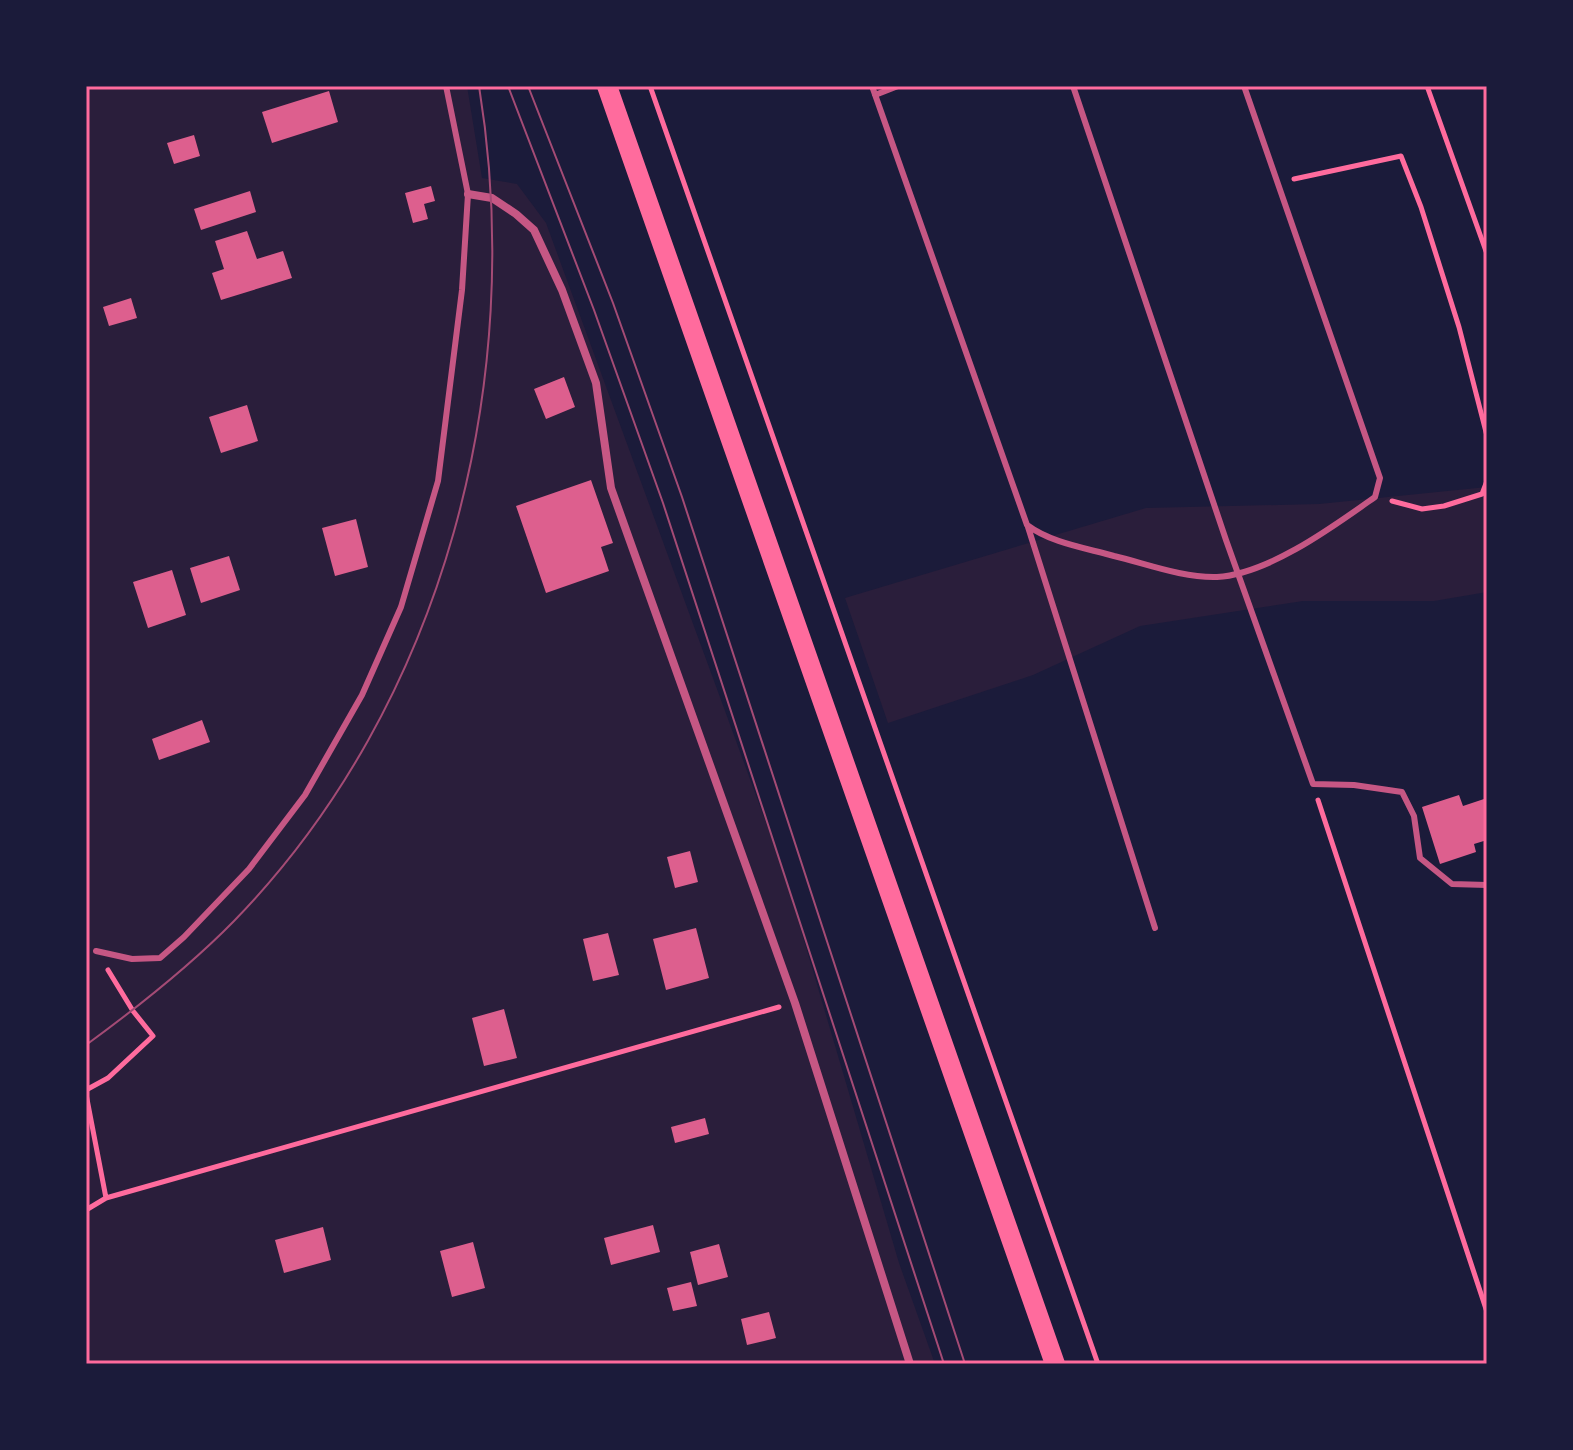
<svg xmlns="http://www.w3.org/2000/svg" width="1573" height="1450" viewBox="0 0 1573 1450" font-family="'Public Sans',sans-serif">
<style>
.green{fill:#2a1e3b}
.building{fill:#dd5f8e}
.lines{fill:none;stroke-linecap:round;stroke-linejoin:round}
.path{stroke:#ff6b9d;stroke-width:5}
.service{stroke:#c65784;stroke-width:6}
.minor{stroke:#c65784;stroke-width:8}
.primary{stroke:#ff6b9d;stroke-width:20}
.tram{stroke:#a44b75;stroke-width:2}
.neatline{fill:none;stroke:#ff6b9d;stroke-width:3}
</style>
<rect width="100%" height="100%" fill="#1b1b3a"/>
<path class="green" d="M86 86H467L482 178 517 184 546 223 783 869 899 1263 935 1364H86Z
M1487 487V592L1434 601H1303L1140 626 1033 675 888 723 845 598 1146 508 1319 504Z"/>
<path class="building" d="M329 91 338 122 272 143 262 112Z
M194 135 200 156 174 164 167 143Z
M431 186 435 201 424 204 428 219 413 223 405 193Z
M250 191 256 212 201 230 194 209Z
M247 231 257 259 283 251 292 278 221 300 212 273 224 269 215 241Z
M131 298 137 318 109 326 103 307Z
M564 377 575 407 546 419 534 389Z
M247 405 258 441 221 453 209 417Z
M591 480 613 543 601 547 609 571 546 593 516 506Z
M356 519 368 567 335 576 322 528Z
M229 556 240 590 201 603 190 568Z
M172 570 186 615 148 628 133 582Z
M202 720 210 742 159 760 152 739Z
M1459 795 1463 806 1487 798V840L1474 844 1476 852 1440 864 1422 807Z
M690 851 698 882 675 888 667 857Z
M696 928 709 978 666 990 653 939Z
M608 933 619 975 593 981 583 939Z
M504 1009 517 1058 484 1066 472 1018Z
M705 1118 709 1134 675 1143 671 1127Z
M653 1225 660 1252 611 1265 604 1238Z
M323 1227 331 1260 284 1273 275 1240Z
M473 1242 485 1288 452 1297 440 1251Z
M719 1244 728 1277 698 1285 690 1252Z
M691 1282 697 1306 673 1311 667 1288Z
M769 1312 776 1338 747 1345 741 1319Z"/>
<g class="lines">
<path class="path" d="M650 86 1098 1364
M1427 86 1487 254
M1294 179 1401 156 1421 207 1459 327 1487 436
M1392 501 1422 509 1444 506 1482 494 1487 481
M1318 800 1487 1312
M86 1090 108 1078 153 1036 133 1011 108 970
M86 1094 106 1198
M86 1210 106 1198 779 1007"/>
<path class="service" d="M872 86 1027 525C1051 543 1086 548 1114 556 1147 564 1183 578 1217 577 1269 574 1334 526 1375 497L1380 478 1244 86
M1073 86 1226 540 1313 784 1354 785 1402 792 1414 816 1420 858 1452 884 1487 885
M875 95 898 86
M1028 527 1155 928
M96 951 132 959 160 958 184 937 249 869 305 795 362 695 401 607 438 481 462 290 468 194 446 86"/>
<path class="minor" d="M468 194 492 198 516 214 534 230 562 290 596 383 611 488 795 1003 910 1364"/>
<path class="primary" d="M607 86 1055 1364"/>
<path class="tram" d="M508 86 594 310 663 503 944 1364
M528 86 613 303 682 497 965 1364
M86 1045C138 1007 189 967 234 921 445 704 527 381 479 86"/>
</g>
<rect width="1573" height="1450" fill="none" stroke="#1b1b3a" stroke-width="176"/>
<rect x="88" y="88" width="1397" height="1274" class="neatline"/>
</svg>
